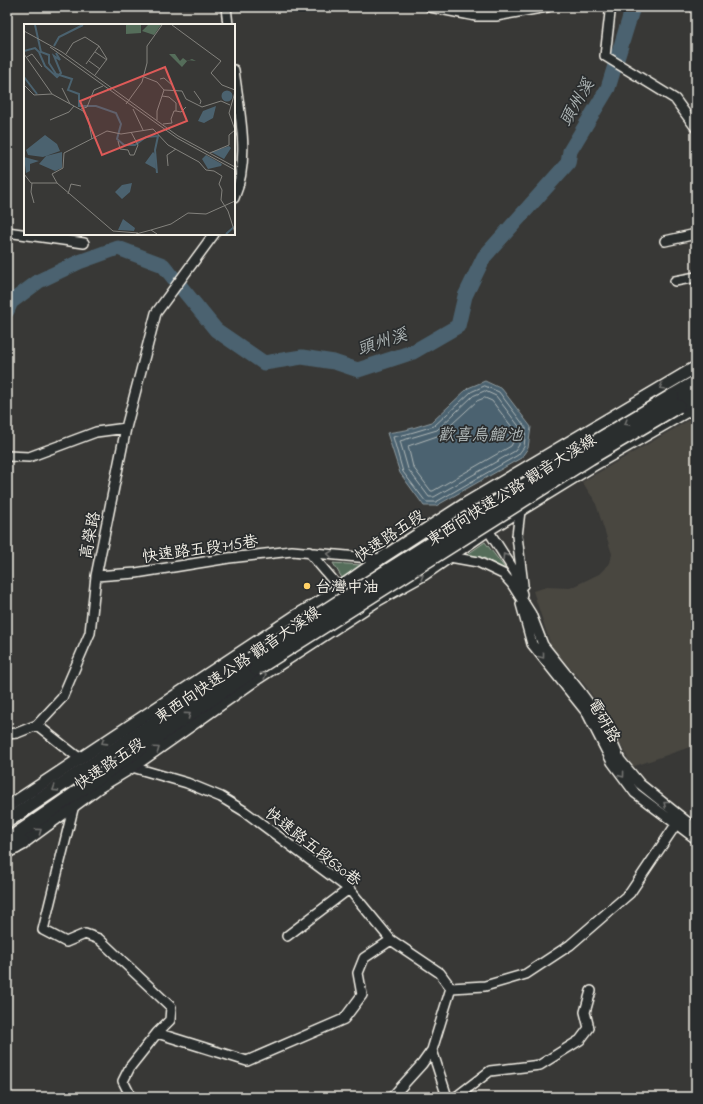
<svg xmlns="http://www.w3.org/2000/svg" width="703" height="1104" viewBox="0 0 703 1104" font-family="'Indie Flower','LXGW WenKai TC',sans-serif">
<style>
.built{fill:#484640}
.green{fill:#556d5a;stroke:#a4afa1}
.water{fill:#4b626f;stroke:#8f9b9f}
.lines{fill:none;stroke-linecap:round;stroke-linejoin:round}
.shore{stroke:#b0b8b8;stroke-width:1}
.river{stroke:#4b626f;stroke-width:15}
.minor-casing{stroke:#f4f1e8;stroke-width:12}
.major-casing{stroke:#f4f1e8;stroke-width:14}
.highway-casing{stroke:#f4f1e8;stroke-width:16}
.minor{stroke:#2a2d2e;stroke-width:9}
.major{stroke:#2a2d2e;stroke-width:11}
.highway{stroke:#2a2d2e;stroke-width:13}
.highway-bridge-casing{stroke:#f4f1e8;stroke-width:16;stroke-linecap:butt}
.highway-bridge{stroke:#2a2d2e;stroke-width:13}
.oneway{stroke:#71726f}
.poi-dot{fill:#ffd166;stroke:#2a2d2e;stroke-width:1.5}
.labels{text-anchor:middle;stroke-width:3.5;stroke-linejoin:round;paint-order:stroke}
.street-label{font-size:16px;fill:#f4f1e8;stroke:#2a2d2e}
.poi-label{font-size:16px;fill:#f4f1e8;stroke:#2a2d2e;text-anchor:start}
.water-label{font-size:17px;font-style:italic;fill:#b0b8b8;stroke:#2a2d2e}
.inset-river{fill:none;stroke:#4b626f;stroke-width:2}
.inset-road{fill:none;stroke:#83827d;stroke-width:1}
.view{fill:#de5a58;fill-opacity:0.15;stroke:#de5a58;stroke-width:2}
.inset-edge{fill:none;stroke:#f4f1e8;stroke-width:2}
</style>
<rect width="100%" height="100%" fill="#383836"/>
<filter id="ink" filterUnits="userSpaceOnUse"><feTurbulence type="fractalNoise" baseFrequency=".025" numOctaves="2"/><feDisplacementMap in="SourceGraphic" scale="8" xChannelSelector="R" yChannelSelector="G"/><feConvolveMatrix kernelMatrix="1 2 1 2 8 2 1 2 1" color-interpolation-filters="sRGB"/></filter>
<g filter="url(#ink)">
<path class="built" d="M696 416V745L632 767 606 715 585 685 551 646 533 591 547 587 570 588 599 574 610 563 612 554 595 501 582 482Z"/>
<path class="green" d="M485 542 511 576 497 565 484 558 468 554Z
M333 563 362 565 342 578Z"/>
<path class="water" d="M485 381 502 389 531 427 528 448 521 458 436 506H424L400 473 387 433 406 430 432 422 468 388Z"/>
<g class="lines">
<path class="shore" d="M485 386 499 392 526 428 524 447 518 455 436 502H426L403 472 393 437 407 434 434 426 471 392Z
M485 391 496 396 521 429 519 445 515 451 434 497H429L408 469 400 441 437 430 473 396Z
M485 398 492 401 515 431 513 442 511 446 433 491H431L413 467 408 446 440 435 477 401Z"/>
<path class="river" d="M7 311 11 302 39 281 79 262 118 248 163 265 216 330 264 363 302 357 334 362 358 370 413 352 458 326 465 296 484 257 568 163 570 151 608 88 633 7"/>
<g class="minor-casing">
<path id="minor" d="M226 7 228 25
M430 7 476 16H496L547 7
M610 7V13L605 56 675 99 696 128
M234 70C239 111 251 158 234 198
M7 232 84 243
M665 241 696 234
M675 281 696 277
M7 456 29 457 96 432 126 428
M465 504 488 530 515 572 522 594
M520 511 517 536 523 585
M309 552 343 592
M450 557 478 562 503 574 512 584 531 614 543 645 579 690 593 709 613 744 620 760 640 784 696 829
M96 576 136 573 229 558 292 551 380 559
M521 604 532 644 587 713 612 762 635 793 696 839
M37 725 79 758
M7 734 17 733 37 725 62 698 90 633 96 576 126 428 156 313 214 234
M132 767 187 783 221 797 244 811 349 889 391 940 440 973 451 988
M74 805 43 930 66 942 85 934 99 939 171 1007 170 1020 157 1033 130 1067 123 1081 131 1097
M287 936 349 889
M451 988 485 986 526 974 570 945 630 893 679 820
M157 1033 247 1061 344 1019 362 995 358 973 364 958 391 940
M432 1050 447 1097
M392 1097 422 1064 432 1050 451 988
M456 1097 490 1071 540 1065 580 1040 589 1028 585 1012 591 991"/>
</g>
<g class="major-casing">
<path id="major" d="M7 807 294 617 321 601 380 559 465 504 696 367
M16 848 99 787 132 767 255 680 378 600 423 575 488 530 592 466 696 406"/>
</g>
<g class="highway-casing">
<path id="highway" d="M672 396 696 382
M678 406 696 396
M7 807 8 806
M7 821 251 659
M7 841C90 784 172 725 256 669
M7 851 23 843"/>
</g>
<use href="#minor" class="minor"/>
<use href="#major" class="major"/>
<use href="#highway" class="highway"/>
<g class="highway-bridge-casing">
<path id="highway-bridge" d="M251 659C390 568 530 480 672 396
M256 669 590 458 678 406"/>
</g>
<use href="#highway-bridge" class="highway-bridge"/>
</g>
<defs><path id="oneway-chevron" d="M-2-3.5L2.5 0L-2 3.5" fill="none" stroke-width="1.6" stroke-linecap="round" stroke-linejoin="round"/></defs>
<g class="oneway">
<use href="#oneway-chevron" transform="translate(662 387) rotate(150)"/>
<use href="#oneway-chevron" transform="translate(627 423) rotate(149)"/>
<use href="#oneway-chevron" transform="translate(330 554) rotate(-174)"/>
<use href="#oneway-chevron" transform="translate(505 556) rotate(-123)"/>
<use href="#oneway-chevron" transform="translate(421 576) rotate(-31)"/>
<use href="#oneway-chevron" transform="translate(542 656) rotate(52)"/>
<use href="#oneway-chevron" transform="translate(264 675) rotate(-32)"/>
<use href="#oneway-chevron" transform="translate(188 715) rotate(-36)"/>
<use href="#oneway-chevron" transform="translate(104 742) rotate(147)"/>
<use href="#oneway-chevron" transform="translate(157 749) rotate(-35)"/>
<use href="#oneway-chevron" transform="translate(622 775) rotate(53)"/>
<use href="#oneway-chevron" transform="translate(55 789) rotate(147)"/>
<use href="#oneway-chevron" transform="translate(666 804) rotate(-142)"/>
<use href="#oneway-chevron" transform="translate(39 831) rotate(-36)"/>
</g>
</g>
<circle class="poi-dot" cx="307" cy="586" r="4"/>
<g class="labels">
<g class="street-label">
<text transform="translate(511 489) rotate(-32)" y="6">東西向快速公路 觀音大溪線</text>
<text transform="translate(89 535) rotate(-79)" y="6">高榮路</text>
<text transform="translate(389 535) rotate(-34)" y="6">快速路五段</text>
<text transform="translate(200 548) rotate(-8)" y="6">快速路五段715巷</text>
<text transform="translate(237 664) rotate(-34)" y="6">東西向快速公路 觀音大溪線</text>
<text transform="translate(605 720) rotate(60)" y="6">電研路</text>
<text transform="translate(109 763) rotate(-34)" y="6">快速路五段</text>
<text transform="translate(314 846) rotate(38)" y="6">快速路五段630巷</text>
</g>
<g class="poi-label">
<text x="315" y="592">台灣中油</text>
</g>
<g class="water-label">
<text transform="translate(576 102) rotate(-60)" y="6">頭州溪</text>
<text transform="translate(382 341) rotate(-18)" y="6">頭州溪</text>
<text x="480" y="440">歡喜烏鰡池</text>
</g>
</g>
<g transform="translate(24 24)">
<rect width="211" height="211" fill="#383836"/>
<path d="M102 1H117V9L102 10ZM124 1H137L130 11 118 7ZM145 30H151L156 37 159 34 163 37 168 35 172 37 164 36 158 43Z" fill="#556d5a"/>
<path d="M197.5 72a5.5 5.5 0 1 1 11 0a5.5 5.5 0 1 1-11 0ZM192 82 189 94 180 99 174 97 179 87ZM21 111 33 120 36 127 19 133 4 131 2 126ZM205 122 207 124 200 135 187 128ZM38 128V144L31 147 15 140 22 132ZM129 128 131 130 132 145 121 139ZM182 131 198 140 197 142 184 145 178 135ZM0 133 15 137 6 140V147L2 149ZM108 159 106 168 98 175 91 168 98 161ZM99 195 111 204 110 207 94 206Z" fill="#4b626f"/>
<path class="inset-river" d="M11 1 17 28 25 31V39L32 50 48 55 44 66 55 70V82H72L92 89 97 100 93 115 100 121H111L122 113 134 112 131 126 133 149M30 22 35 13 59 1M0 27 11 24 15 28 21 42 33 53 37 49 30 32 36 36 32 29M0 53 13 70M202 210 211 202"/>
<path class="inset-road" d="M148 1 197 37 187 49 198 61 211 66M0 7 38 28 154 112 211 143M26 23 153 114 211 146M71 28 83 36M0 30 28 70M42 30 49 19 61 13 75 22 83 35 71 51M3 33 8 30 18 43M65 37 76 45M62 40 75 22M120 53 133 58 140 66M136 55 140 54 149 62M0 61 10 71 28 70 59 87 64 94 68 115M38 64 46 80M140 66 158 67 162 75 178 83 197 77 206 81M170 67 177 77 176 80M138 72 145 73 152 79V87M102 80 118 58 123 39V22L138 1M57 85 63 83 70 66 79 62M109 85 119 106M152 87 157 88 162 83M26 96 45 88 50 82M133 96V87L140 66M139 100 148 99 147 95 150 87H152M94 117 96 125 104 126 106 131H110L114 121 107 108M186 129 205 121V111L211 106 205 89 211 68M144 142 143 131 152 125M0 150 7 159H33L89 207 114 209M8 159 7 168 10 179M33 159 28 150 39 144 40 129 83 107 97 110 129 105 144 121 175 138 182 146 190 147 198 152 195 160 198 166 197 176 204 187 211 209M44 170 47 160 57 162M127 206 147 200 164 189 182 190 211 177M112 210 127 206 133 210"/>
<path class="view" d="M141 43 163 97 78 131 56 77Z"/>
<rect width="211" height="211" class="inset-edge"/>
</g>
<rect width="703" height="1104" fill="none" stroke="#2a2d2e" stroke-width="24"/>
<rect x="12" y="12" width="679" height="1080" fill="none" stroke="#f4f1e8" stroke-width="1.5" filter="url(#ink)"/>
</svg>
